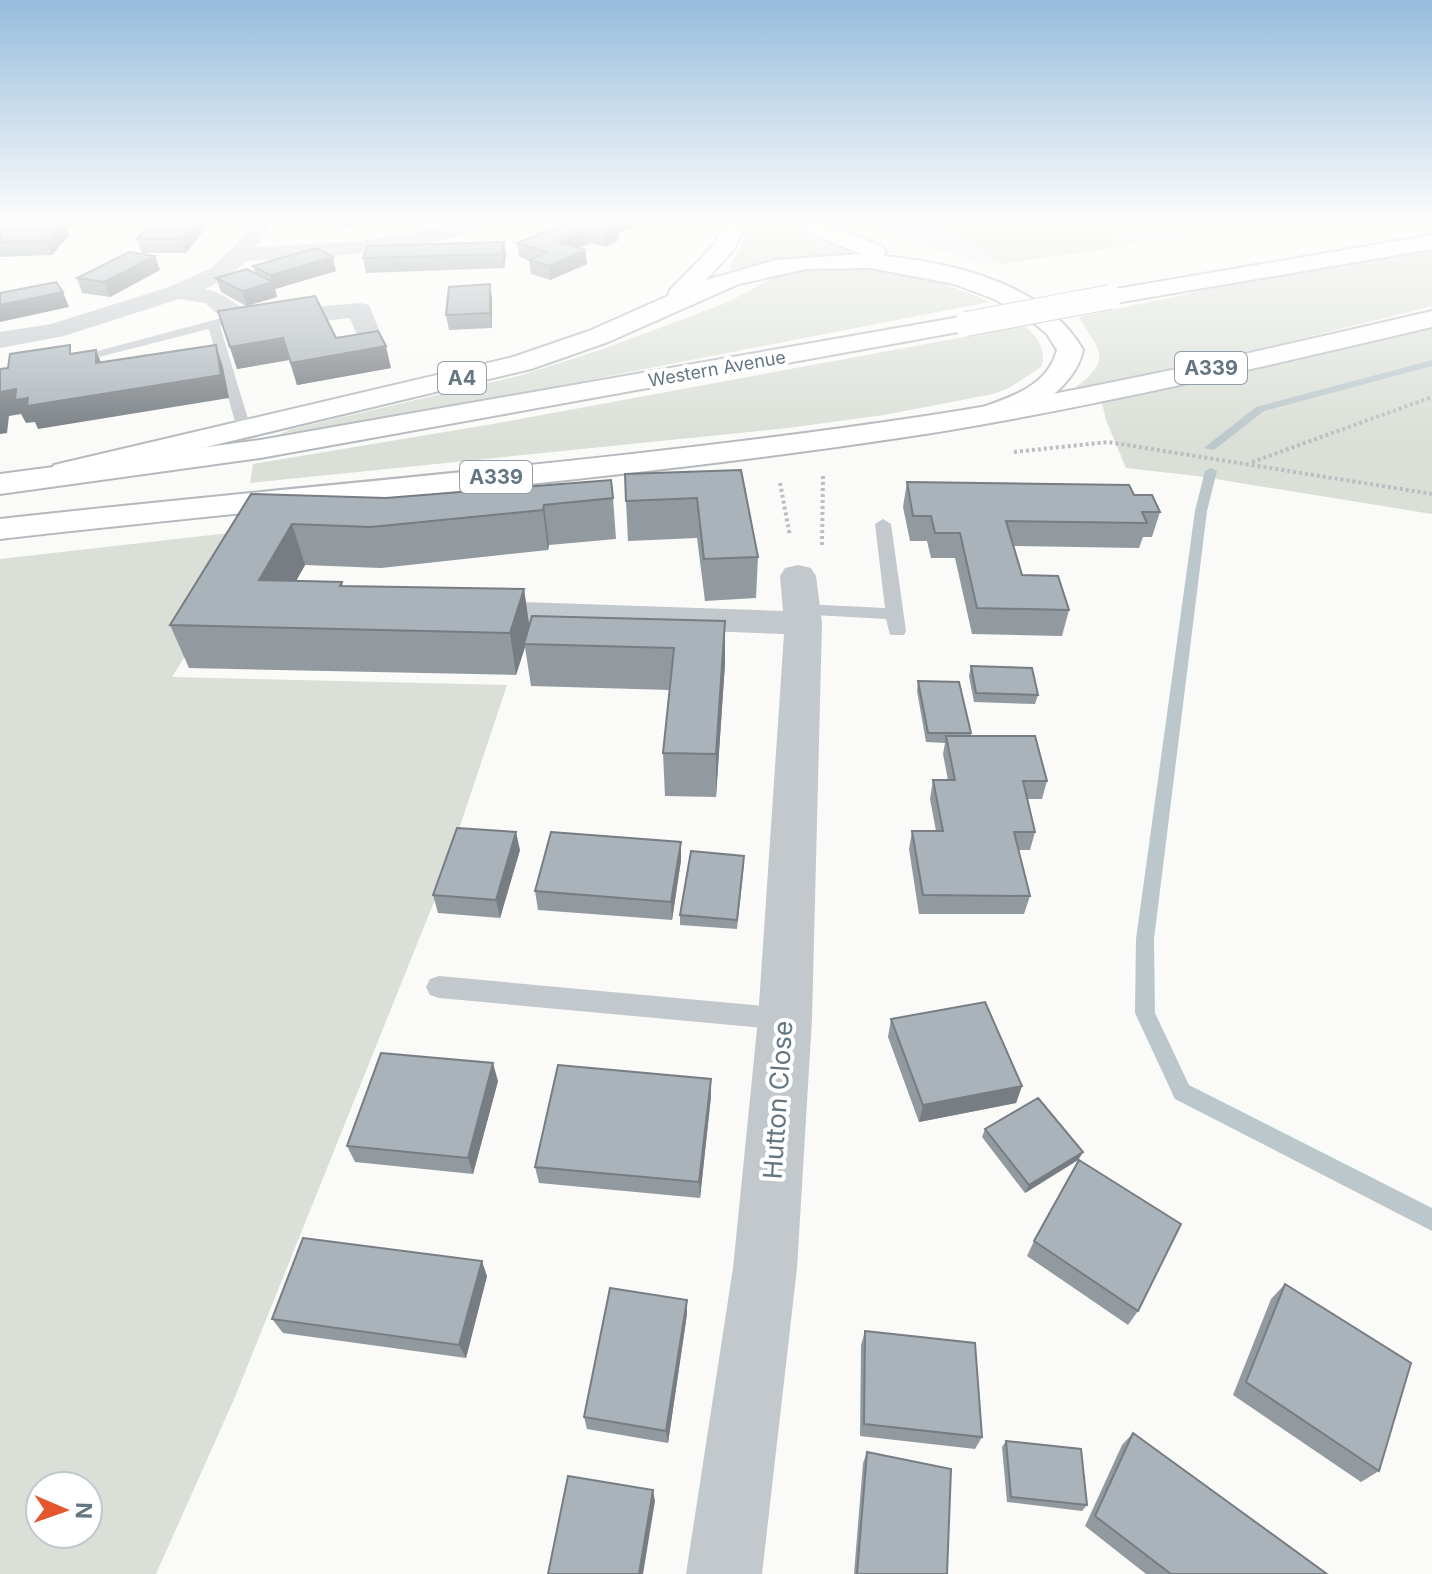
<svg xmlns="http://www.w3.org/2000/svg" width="1432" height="1574" viewBox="0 0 1432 1574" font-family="Inter,sans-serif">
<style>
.built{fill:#e8e9e9}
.green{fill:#dadfd7;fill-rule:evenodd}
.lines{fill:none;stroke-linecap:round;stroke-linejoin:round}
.stream{fill:#bbc7cb;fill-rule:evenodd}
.primary-casing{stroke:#b5babe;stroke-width:4}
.highway-casing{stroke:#b4b9bd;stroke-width:4}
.path{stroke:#bbbfc2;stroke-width:4;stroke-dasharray:3 3;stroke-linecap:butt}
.lane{fill:#c3c8cc;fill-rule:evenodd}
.street{fill:#c3c8cc;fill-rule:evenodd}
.primary{fill:#fff;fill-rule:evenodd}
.highway{fill:#fff;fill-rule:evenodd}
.highway-bridge-casing{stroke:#b4b9bd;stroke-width:26;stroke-linecap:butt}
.highway-bridge{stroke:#fff;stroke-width:24}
.wall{fill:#929a9f}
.shaded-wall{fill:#777d82}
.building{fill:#aab3b9;stroke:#777d82;stroke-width:2}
.labels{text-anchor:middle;stroke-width:8;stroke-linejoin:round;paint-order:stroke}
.far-street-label{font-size:18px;fill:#657683;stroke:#fff}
.shield{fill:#fff;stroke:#939fa8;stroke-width:2}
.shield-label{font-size:20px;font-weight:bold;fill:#657683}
.near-street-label{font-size:26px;fill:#657683;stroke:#fff}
</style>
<rect width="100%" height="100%" fill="#fafaf8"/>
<path class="built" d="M841 220H1302L986 264Z"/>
<path class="green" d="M755 220H774L797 233 861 256 785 259 728 270Z
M938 220H1083L1127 246 1001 264Z
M1432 248V306L1288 342 1073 390C1113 358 1101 354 1079 317L1257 279Z
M855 269C905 273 943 280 989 302L440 409 280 434 292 429 522 375 603 349 726 303 773 278 804 271Z
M1024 326C1038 336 1047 351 1041 367L1009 388 993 394 884 415 788 428 250 483 253 464 493 424Z
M1432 328V514L1197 476 1126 468 1106 420 1101 399Z
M265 529 172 677 507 685 438 892 235 1397 156 1574H0V559ZM40 1486H88V1534H40Z"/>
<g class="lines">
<path class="stream" d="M1432 360V366L1264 411 1214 450 1204 448 1256 407Z
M1211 468 1217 471 1207 511 1154 939 1155 1013 1189 1085 1432 1208V1231L1175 1099 1135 1013 1136 939 1195 511 1205 471Z"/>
<g class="primary-casing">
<path id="primary" d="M726 220H747L735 248 706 280 776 260 861 254 788 225 786 220H816L883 247 886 252 884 256C954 263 1045 284 1083 350 1076 388 1017 429 980 420L975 414 980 408C1011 397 1048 386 1057 350L1047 334 1028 318 994 299 954 284 870 268 806 269 739 284 608 342 531 369 65 481 54 479 49 472 54 465 513 357 589 331 668 296 670 290 714 245Z"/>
</g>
<g class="highway-casing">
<path id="highway" d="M1432 235V249L1110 304 1101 302 1098 297 1101 292 1110 290Z
M1432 311V327C1260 367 1087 409 912 436 609 482 304 504 0 539V519C304 485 609 463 912 418 1087 392 1259 351 1432 311Z
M966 316 975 319 979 324 975 329 260 458 0 494V474L260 440Z"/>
</g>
<path class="path" d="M1014 452 1108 442 1432 494
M1252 462 1432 397
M780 483 790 536
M822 545 823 475"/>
<path class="lane" d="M240 313 244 314V320L220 326 251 429 249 432H239L237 429 209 329 71 364 64 360Z
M883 519 891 524 906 631 904 635H890L886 619 796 614 794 610 796 606 803 604 885 608 875 524Z
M439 976 785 1008 794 1011 798 1019 794 1027 785 1030 439 998 430 995 426 987 430 979Z"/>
<path class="street" d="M253 220H274L256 247 361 241 421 231 458 220H489C461 252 292 259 246 261L227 278 205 289C225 292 235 307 255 312L360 303 369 305 384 342 380 348H362L350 318 254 328 223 319 205 303 179 299 64 336 0 348V332L51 324 169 287 211 268 232 249Z
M798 565 811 568 816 576 822 623 812 1019 797 1268 762 1574H686L733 1268 758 1019 784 634 467 622 454 619 449 611 454 603 467 600 783 611 780 576 785 568Z"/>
<use href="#primary" class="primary"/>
<use href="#highway" class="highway"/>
<g class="highway-bridge-casing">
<path id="highway-bridge" d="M966 324 1110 297"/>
</g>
<use href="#highway-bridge" class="highway-bridge"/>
</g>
<path class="wall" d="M0 220H13L10 223 56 222V220H93L89 225 65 226 69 235 52 255 0 257Z
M164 220H207L202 221 205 229 186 253H142L137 239 157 228Z
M324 220H372L347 228Z
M573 220 634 227 618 233 619 240 605 247 591 243 580 248 585 250 587 264 550 280 531 274 529 260 519 257 517 243Z
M504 242 506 256 504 268 366 273 363 258Z
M253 266 336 271 275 289 277 297 246 306 221 292 216 278 255 273Z
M160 270 110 297 82 293 77 278Z
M490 284 492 299V328L449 330 446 315Z
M218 311 336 338 391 368 297 385 289 360 237 369Z
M741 470 758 557 756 598 705 601 697 538 628 541 626 501Z
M907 482 1134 495 1160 512 1152 537H1143L1139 548 1013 546 1022 575 1069 610 1062 636 972 634 955 558H931L927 541H910L903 507Z
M251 494 386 498H613L616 539 549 545 548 550 381 568 305 565 296 581 342 582 343 586 524 589 529 625 725 621V663L716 797 665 796 663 753 670 690 531 686 525 647 516 675 189 668 170 625Z
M971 666 1038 695 1035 704 974 702 969 676Z
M918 681 971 733V736L1047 781 1042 799H1027L1035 832 1030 850H1018L1030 896 1024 914H919L909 849 912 831H936L930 799 933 780H948L943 754 945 743 926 742 917 691Z
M681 842V860L672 920 538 910 535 891Z
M520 850 500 918 438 913 433 895Z
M744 865 737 929 680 925V915Z
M891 1019 1022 1086 1016 1103 919 1122 888 1037Z
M711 1079V1096L700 1198 539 1183 535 1167Z
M498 1081 473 1174 355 1162 347 1146Z
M985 1129 1083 1152 1078 1160 1025 1193 982 1137Z
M1034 1241 1138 1311 1128 1325 1027 1256Z
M487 1276 466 1358 283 1333 272 1319Z
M1285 1284 1379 1471 1361 1482 1233 1395 1271 1299Z
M687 1314 668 1443 587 1429 584 1417Z
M865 1331 982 1437 975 1449 860 1436 861 1345Z
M1133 1433 1327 1574H1146L1085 1526 1122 1445Z
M1006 1441 1087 1505 1082 1511 1007 1502 1002 1447Z
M867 1452 947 1574H854L863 1463Z"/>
<path class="shaded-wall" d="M196 220H202L205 229 186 253 181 239Z
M345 220H372L347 228Z
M395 220H413V222L396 223Z
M616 220H633L634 227 618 233 619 240 605 247 604 233 608 224Z
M64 222 69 235 52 255 46 241Z
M590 229 591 243 561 256 559 242Z
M504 242 506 256 504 268 502 254Z
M585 250 587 264 550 280 549 266Z
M155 256 160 270 110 297 104 282Z
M333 257 336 271 275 289 277 297 246 306 242 291 272 282 270 275Z
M490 284 492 299V328L490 313Z
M63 292 69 307 0 322V305Z
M283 338 289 360 237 369 230 347Z
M216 345 223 367 229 398 38 429 35 422 26 423 21 414 9 416 7 433 0 434V392Z
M386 346 391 368 297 385 291 363Z
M96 350 105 372 96 363Z
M544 505 549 545 548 550 543 510Z
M292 524 305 565 273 622 259 580Z
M524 589 530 631 524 644 525 647 516 675 510 633Z
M725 621V663L716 797V754Z
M516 832 520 850 500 918 496 900Z
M681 842V860L672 920 671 902Z
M493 1063 498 1081 473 1174 468 1158Z
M711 1079V1096L700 1198 699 1182Z
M1022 1086 1016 1103 919 1122 923 1105Z
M1083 1152 1078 1160 1025 1193 1029 1185Z
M482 1261 487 1276 466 1358 459 1345Z
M687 1300V1314L668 1443 666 1431Z
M653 1490 655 1501 643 1574H639Z"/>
<path class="building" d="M164 220H196L181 239H137L147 229 157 228Z
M573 220H616L608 224 618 227 604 233 590 229 559 242 585 250 549 266 529 260 547 252 517 243Z
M64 222 46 241 0 242V224Z
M504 242 502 254 363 258 368 246Z
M316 248 333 257 270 275 253 266Z
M129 252 155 256 104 282 77 278Z
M247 269 273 282 242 291 216 278Z
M56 282 63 292 0 305V293Z
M490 284V313L446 315 449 287Z
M315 296 336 338 378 331 386 346 291 363 283 338 230 347 218 311Z
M70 345V354L96 350V363L216 345 221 375 27 406 28 398 15 400 16 389 0 392V369L8 368 10 354Z
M741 470 758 557 704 559 697 498 626 501 625 474Z
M611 480 613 498 544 505 543 510 371 527 292 524 259 580 342 582 340 586 524 589 510 633 170 625 251 494 386 498Z
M907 482 1129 485 1134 495H1152L1160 512H1142L1147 523 1006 521 1022 575 1058 576 1069 610 977 608 960 533H935L931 516H913Z
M532 616 725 621 716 754 663 753 674 648 524 644Z
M971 666 1032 668 1038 695 976 693Z
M918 681 959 682 971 733H928Z
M946 736H1035L1047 781H1023L1035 832H1014L1030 896 923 895 912 831H943L933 780H955Z
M457 828 516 832 496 900 433 895Z
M551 832 681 842 671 902 535 891Z
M691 851 744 856 737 920 680 915Z
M985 1002 1022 1086 923 1105 891 1019Z
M381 1053 493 1063 468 1158 347 1146Z
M558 1065 711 1079 699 1182 535 1167Z
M1038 1098 1083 1152 1029 1185 985 1129Z
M1079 1160 1181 1224 1138 1311 1034 1241Z
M303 1238 482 1261 459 1345 272 1319Z
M1285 1284 1411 1363 1379 1471 1246 1382Z
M610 1288 687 1300 666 1431 584 1417Z
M865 1331 975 1343 982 1437 864 1424Z
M1133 1433 1327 1574H1171L1095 1516Z
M1006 1441 1081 1449 1087 1505 1011 1497Z
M867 1452 951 1469 947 1574H857Z
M568 1476 653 1490 639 1574H548Z"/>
<linearGradient id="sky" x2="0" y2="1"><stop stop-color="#96bcdc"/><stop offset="0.5" stop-color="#fdfdfc"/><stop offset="1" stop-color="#fdfdfc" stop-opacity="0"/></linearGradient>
<rect width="1432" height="441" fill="url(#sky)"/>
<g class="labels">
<g class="far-street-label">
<text transform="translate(717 369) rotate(-10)" y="6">Western Avenue</text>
</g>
<g class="shield">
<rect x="1175" y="352" width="72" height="32" rx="6"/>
<rect x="438" y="362" width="48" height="32" rx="6"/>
<rect x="460" y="461" width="72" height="32" rx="6"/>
</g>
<g class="shield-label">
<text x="1211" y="375">A339</text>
<text x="462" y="385">A4</text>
<text x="496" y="484">A339</text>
</g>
<g class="near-street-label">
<text transform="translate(778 1100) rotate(-86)" y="9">Hutton Close</text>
</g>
</g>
<g transform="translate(64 1510) rotate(92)"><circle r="38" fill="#ffffff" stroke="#c1c8cd" stroke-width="2"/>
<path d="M0-6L14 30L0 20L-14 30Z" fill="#e4572e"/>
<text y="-12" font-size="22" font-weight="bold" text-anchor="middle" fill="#657683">N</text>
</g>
</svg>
